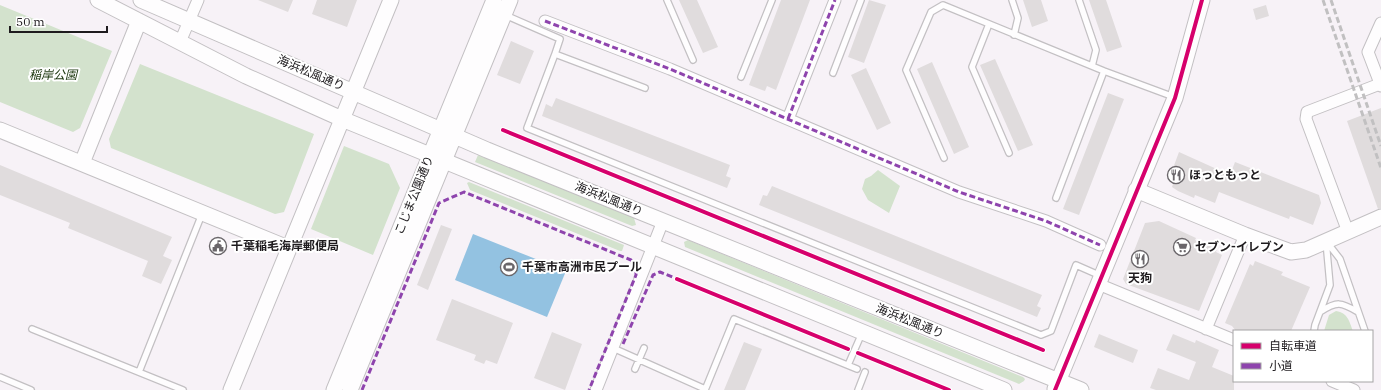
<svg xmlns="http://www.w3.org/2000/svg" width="1381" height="390" viewBox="0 0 1381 390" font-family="'IBM Plex Serif','Noto Sans JP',serif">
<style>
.green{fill:#d3e2cd}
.water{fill:#93c2e1}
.building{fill:#e0dcdd}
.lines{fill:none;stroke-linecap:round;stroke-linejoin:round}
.lane-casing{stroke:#c3c0c3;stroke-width:8}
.street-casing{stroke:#c3c0c3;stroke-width:13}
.secondary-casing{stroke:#c3c0c3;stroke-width:17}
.lane{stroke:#fefdfe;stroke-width:5.5}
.street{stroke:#fefdfe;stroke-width:11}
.secondary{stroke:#fefdfe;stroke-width:15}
.rail{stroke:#c1c0c1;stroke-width:3;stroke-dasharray:6 3;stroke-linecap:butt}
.quiet{stroke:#8e44ad;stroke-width:3;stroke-dasharray:6 3;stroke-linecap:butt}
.cycleway-casing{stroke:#fff;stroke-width:6}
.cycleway{stroke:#d6006c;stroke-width:4}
.labels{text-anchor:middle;stroke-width:4;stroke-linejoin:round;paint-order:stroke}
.street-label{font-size:12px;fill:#1e1b1e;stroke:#fff}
.park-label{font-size:12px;font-style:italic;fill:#18330a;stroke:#fff}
.poi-label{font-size:12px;font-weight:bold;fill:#1e1b1e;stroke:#fff;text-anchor:start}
</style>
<rect width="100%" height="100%" fill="#f7f2f7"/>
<path class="green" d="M0 5 112 51 80 128 73 132 0 102Z
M140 64 314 134 284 212 275 214 111 148 109 139Z
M344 146 389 164 400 188 373 255 311 229Z
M478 155 634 218 636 225 632 226 475 162Z
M878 170 900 186 889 213 868 200 862 189 865 179 871 176Z
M469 182 624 245 622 251H620L470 190 467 183Z
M688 240 1023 377 1025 379 1024 381 1019 384 685 247 684 242Z
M1336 311C1348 313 1349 321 1353 331H1324L1329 315Z"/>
<path class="water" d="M473 234 566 271 547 317 455 280Z"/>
<path class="building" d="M258 0H293L288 12Z
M317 0H357L347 27 312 14Z
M679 0H697L718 47 703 53Z
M781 0H810L776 90 767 86 765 91 749 85Z
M869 0 886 5 864 63 848 57Z
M1023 0H1041L1048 21 1032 27Z
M1089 0H1106L1122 47 1107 52Z
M1266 5 1269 16 1256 20 1253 9Z
M511 41 534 51 520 84 497 75Z
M995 59 1033 145 1018 151 980 65Z
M932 62 969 147 954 154 917 69Z
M866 68 891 123 877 130 851 75Z
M1108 93 1124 99 1079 215 1063 209Z
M556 98 730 165 726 176 731 178 727 188 542 116 546 104 552 107Z
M1381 108V208L1378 209 1347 121Z
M1179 152 1230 175 1235 162 1319 195 1321 203 1313 225 1290 216 1289 219 1219 192 1215 203 1195 195 1194 198 1178 191 1172 187 1174 181 1169 179Z
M0 165 172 237 163 256 172 260 161 284 142 276 148 261 68 228 70 223 0 195Z
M772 186 1042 295 1037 306 1041 308 1037 317 759 205 763 195 767 196Z
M1159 221 1196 238 1195 240 1217 249 1216 252 1222 255 1199 311 1126 284 1123 279 1145 223Z
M441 225 452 229 428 290 417 285Z
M1255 261 1283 272 1281 275 1310 287 1291 331H1236L1232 326 1225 323 1250 264 1253 266Z
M452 299 513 323 497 364 486 360 484 364 474 360 476 355 436 340Z
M552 332 582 344 565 390 534 378Z
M1099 334 1138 350 1133 363 1094 347Z
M1173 334 1195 343 1196 340 1219 350 1212 367 1234 376V390H1156L1150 388 1158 368 1189 380 1196 362 1166 350Z
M744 342 762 349 745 390H724Z"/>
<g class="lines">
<g class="lane-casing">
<path id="lane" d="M667 0 693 60
M1012 0 1018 18 1014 35
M1079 0 1096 50 1092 66
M505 15 560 39 555 54 645 88
M989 24 972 67 1009 153
M555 54 527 128 1041 335 1051 331 1076 265 1101 276
M833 73 861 0
M741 77 772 0
M944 158 906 70 931 12 943 5 1104 71 1174 97
M1056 198 1104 71
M1326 241 1340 259 1365 331
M1320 312C1337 301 1341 302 1358 312
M32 329 183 390
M1314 331 1315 325 1330 285 1326 241
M613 348 705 389
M848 365 862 333
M635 369 644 348
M139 372 202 214
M0 377 31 390
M705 390 734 319 857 369
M858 390 865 372"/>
</g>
<g class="street-casing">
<path id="street" d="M545 21 670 69 959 192 1046 221 1100 245
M1381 23 1368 52 1381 86
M180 42 198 0
M788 119 835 0
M1348 232 1306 119 1307 112 1380 84
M1098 284 1234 340
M1206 329 1245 235
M1332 381 1354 390
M596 390 663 221"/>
</g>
<g class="secondary-casing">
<path id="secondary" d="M98 0 246 76 342 119 1004 390
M141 0 487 150 1081 390
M0 130 288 248
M82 163 139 21
M1136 190 1245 235 1291 252 1306 250 1381 217
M1055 389 1175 98 1202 0
M231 390 391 0
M334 390 494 0
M350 390 510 0"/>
</g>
<use href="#lane" class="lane"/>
<use href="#street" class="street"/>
<use href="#secondary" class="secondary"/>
<path class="rail" d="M1323 0 1381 168
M1331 0 1381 146"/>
<path class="quiet" d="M545 21 670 69 959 192 1046 221 1100 245
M788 119 835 0
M623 344 653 275 660 272 680 280
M362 390 439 203 464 192 631 260 636 270V275L589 390"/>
<g class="cycleway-casing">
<path id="cycleway" d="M503 130 1043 350
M677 279 848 349
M858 353 949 390
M1055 390 1175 98 1202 0"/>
</g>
<use href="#cycleway" class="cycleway"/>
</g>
<defs>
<g id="restaurant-ring" transform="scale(0.9)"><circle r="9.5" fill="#fff" stroke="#6a666a" stroke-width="1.5"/><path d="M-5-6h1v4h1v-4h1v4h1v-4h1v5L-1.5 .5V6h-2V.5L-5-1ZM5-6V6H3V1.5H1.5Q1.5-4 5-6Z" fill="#6a666a"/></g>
<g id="civic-ring" transform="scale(0.9)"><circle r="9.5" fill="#fff" stroke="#6a666a" stroke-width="1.5"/><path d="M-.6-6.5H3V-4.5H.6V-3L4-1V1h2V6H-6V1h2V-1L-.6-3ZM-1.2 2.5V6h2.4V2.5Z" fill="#6a666a"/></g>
<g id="supermarket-ring" transform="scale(0.9)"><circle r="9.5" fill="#fff" stroke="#6a666a" stroke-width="1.5"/><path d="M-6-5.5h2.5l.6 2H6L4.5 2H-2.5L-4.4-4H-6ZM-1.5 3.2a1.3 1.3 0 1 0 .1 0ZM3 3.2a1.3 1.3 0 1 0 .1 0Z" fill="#6a666a"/></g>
<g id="stadium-ring" transform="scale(0.9)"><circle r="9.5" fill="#fff" stroke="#6a666a" stroke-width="1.5"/><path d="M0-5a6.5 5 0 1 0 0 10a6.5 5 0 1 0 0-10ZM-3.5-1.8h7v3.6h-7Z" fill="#6a666a"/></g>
</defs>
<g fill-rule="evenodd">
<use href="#restaurant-ring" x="1176" y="175"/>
<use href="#civic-ring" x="218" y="246"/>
<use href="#supermarket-ring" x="1182" y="247"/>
<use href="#restaurant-ring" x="1140" y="259"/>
<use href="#stadium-ring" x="509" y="267"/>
</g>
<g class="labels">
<g class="street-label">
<text transform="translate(311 73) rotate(23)" y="4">海浜松風通り</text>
<text transform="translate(414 195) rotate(-68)" y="4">こじま公園通り</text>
<text transform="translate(609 199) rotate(22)" y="4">海浜松風通り</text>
<text transform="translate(910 321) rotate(22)" y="4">海浜松風通り</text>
</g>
<g class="park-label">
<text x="53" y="79">稲岸公園</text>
</g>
<g class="poi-label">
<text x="1189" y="179">ほっともっと</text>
<text x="231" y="250">千葉稲毛海岸郵便局</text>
<text x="1195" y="251">セブン-イレブン</text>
<text x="522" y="271">千葉市高洲市民プール</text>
<text x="1140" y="282" text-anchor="middle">天狗</text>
</g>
</g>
<rect x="1233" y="330" width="140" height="52" fill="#ffffff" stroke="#a5a4a5"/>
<rect x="1241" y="343" width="20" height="6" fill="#d6006c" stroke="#a5a4a5"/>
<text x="1269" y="350" font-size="12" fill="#1e1b1e">自転車道</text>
<rect x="1241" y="363" width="20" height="6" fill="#8e44ad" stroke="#a5a4a5"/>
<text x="1269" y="370" font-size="12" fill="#1e1b1e">小道</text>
<path d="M10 26v6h97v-6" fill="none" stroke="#1e1b1e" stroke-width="2"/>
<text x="16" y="26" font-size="12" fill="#1e1b1e" stroke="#ffffff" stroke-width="3" paint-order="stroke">50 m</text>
</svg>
